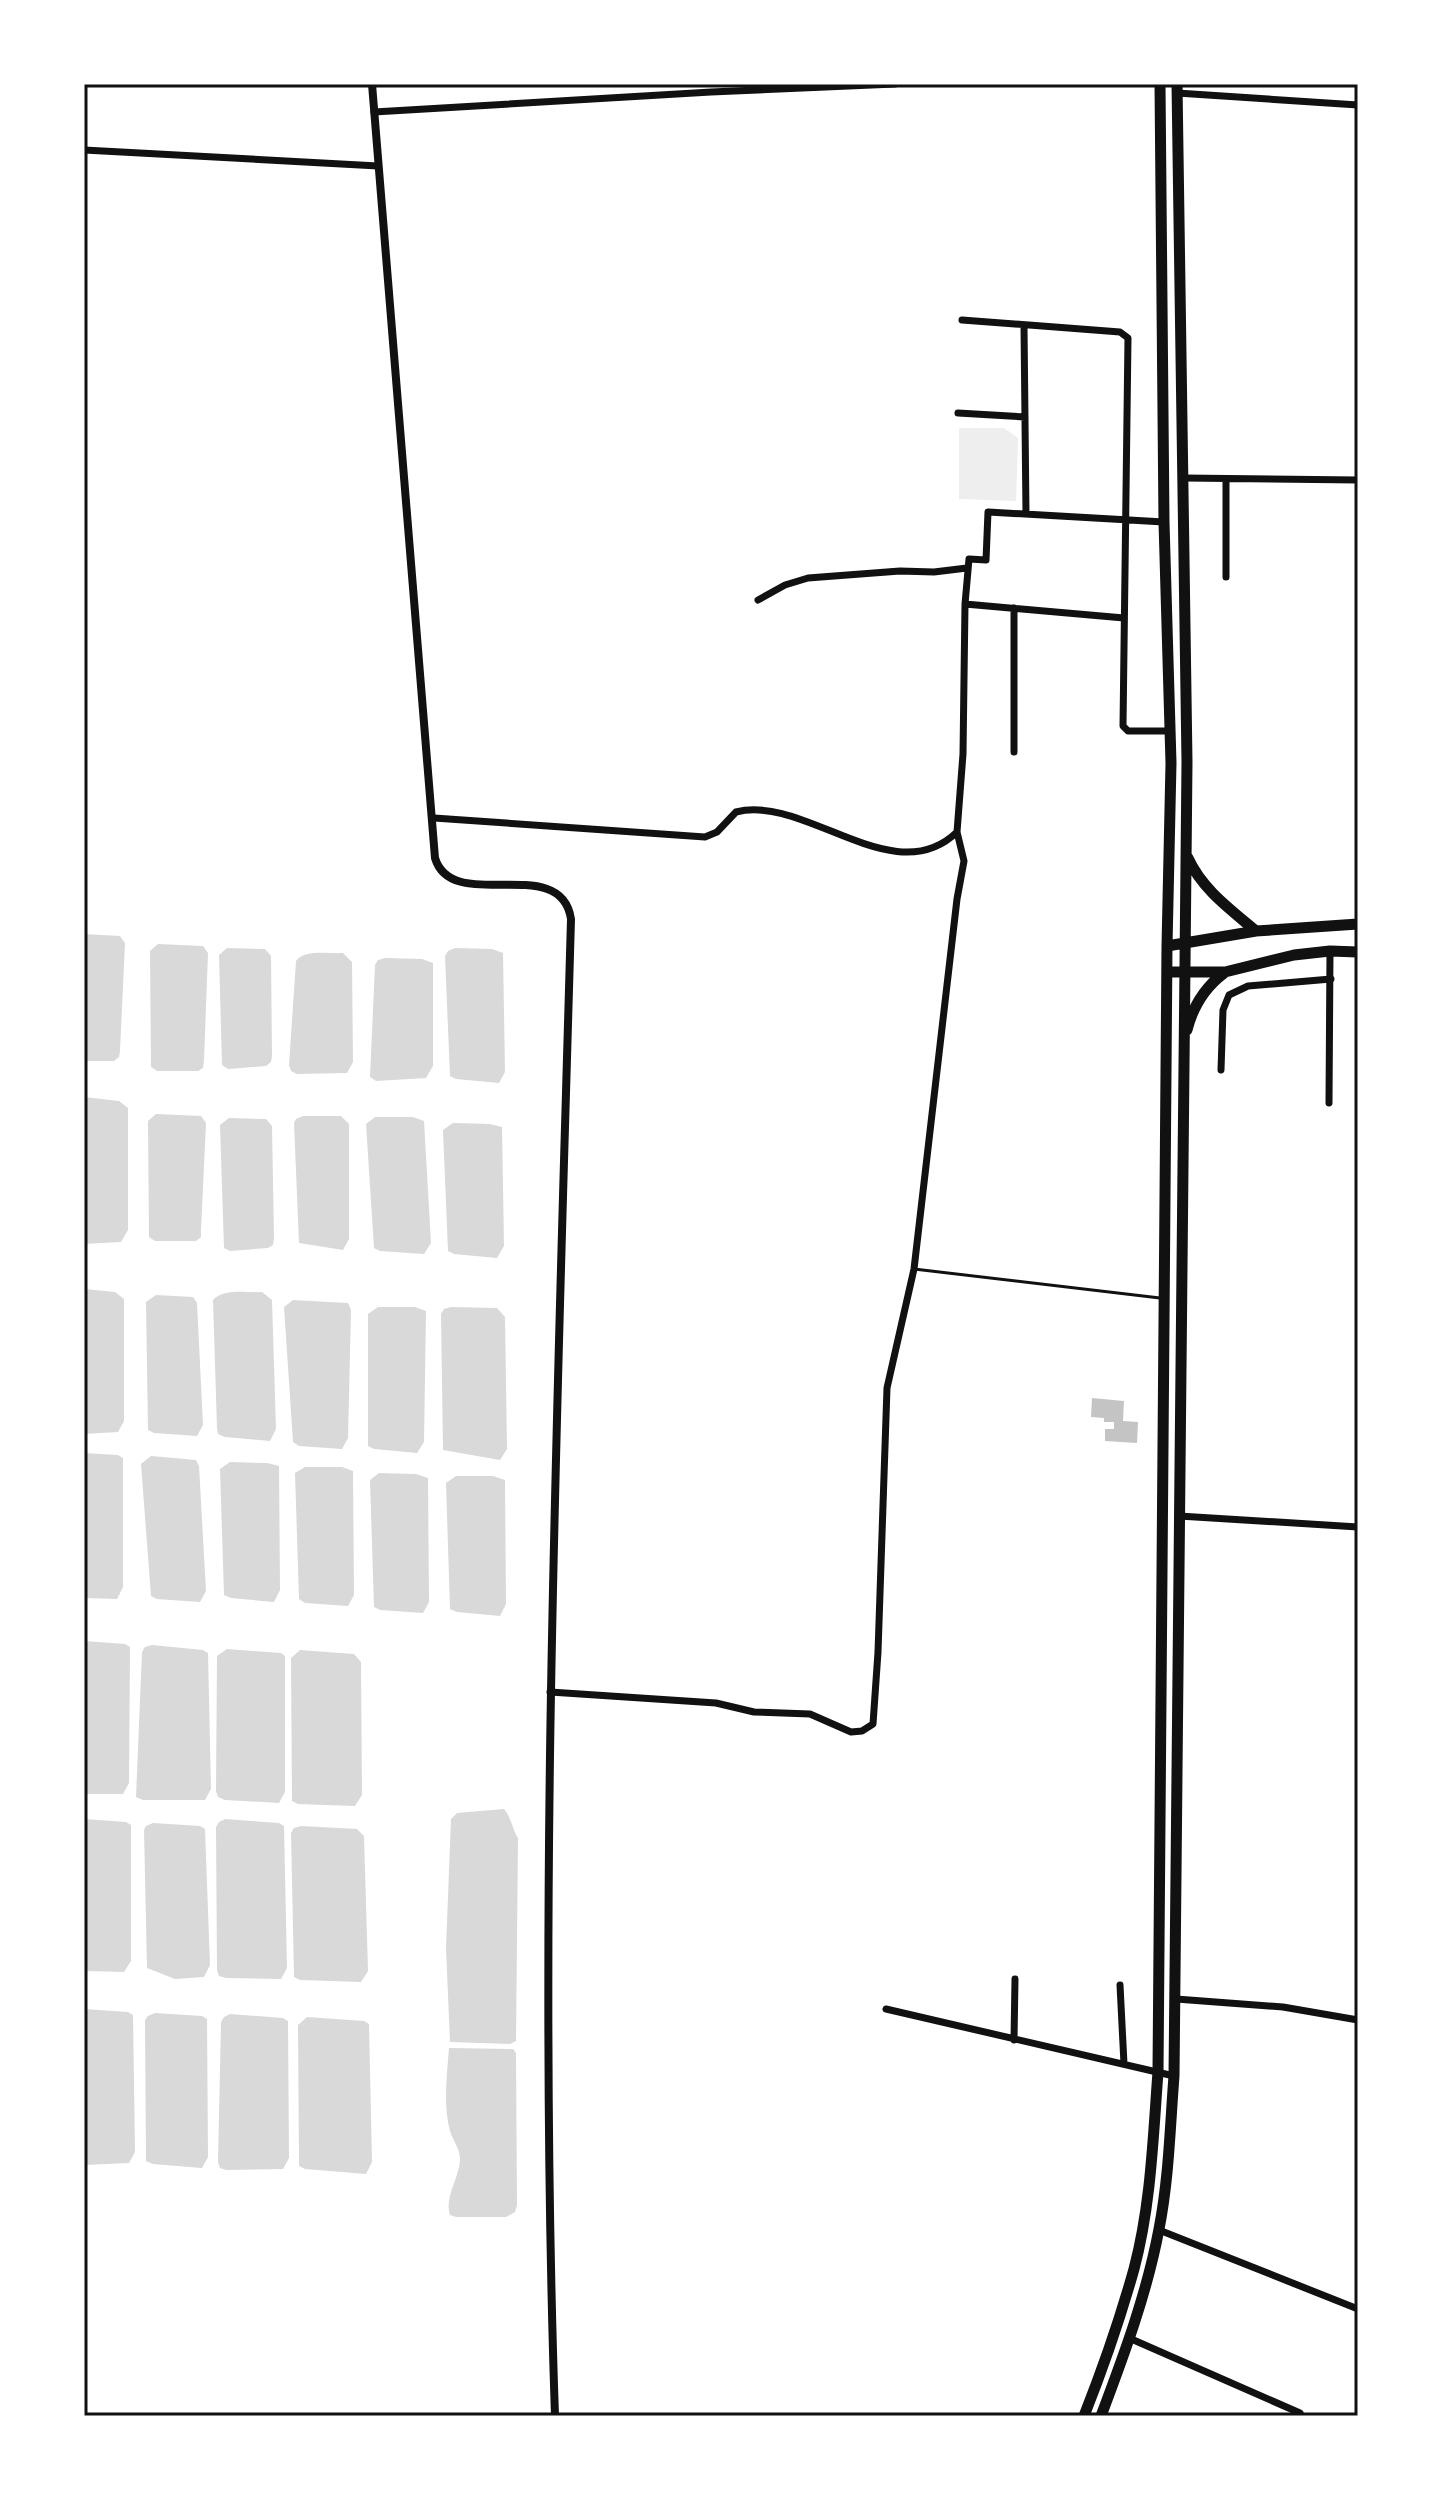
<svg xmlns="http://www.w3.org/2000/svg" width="1442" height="2500" viewBox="0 0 1442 2500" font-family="'Work Sans',sans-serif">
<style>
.green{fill:#eee}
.water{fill:#d9d9d9}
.building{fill:#c4c4c4}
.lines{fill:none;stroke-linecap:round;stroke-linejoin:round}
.service{stroke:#111;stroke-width:3}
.minor{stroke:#111;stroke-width:7}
.tertiary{stroke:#111;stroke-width:8}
.trunk{stroke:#111;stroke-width:11}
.neatline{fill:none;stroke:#111;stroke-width:3}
</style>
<rect width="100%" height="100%" fill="#fff"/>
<path class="green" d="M959 428H1004L1018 438 1016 501 959 499Z"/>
<path class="water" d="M84 934 120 936 125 943 120 1051 119 1057 114 1061H84Z
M158 944 203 946 208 953 204 1060 203 1068 198 1071H157L151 1067 150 951Z
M227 948 265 949 271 956 272 1056 271 1062 266 1066 228 1069 222 1065 219 955Z
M455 948 492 949 503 953 505 1072 499 1083 456 1079 450 1076 445 956 448 951Z
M343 953 352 962 353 1062 347 1073 297 1074 291 1071 289 1065 296 961C305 949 328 954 343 953Z
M385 958 422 959 433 963V1066L426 1078 376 1081 370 1077 375 965 378 960Z
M84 1097 119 1101 128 1108V1230L121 1242 84 1244Z
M156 1114 201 1116 206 1123 201 1230V1237L196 1241H155L149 1237 148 1121Z
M303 1116H341L349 1124V1239L343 1250 299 1243 294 1123 296 1119Z
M375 1117H413L424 1121 431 1243 424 1254 380 1251 374 1248 366 1124Z
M229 1118 266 1119 272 1126 274 1238 273 1245 268 1248 230 1251 224 1248 220 1125Z
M453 1123 490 1124 502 1127 504 1246 497 1258 454 1254 448 1251 443 1130Z
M84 1289 115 1292 124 1299V1421L118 1432 84 1434Z
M262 1292 272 1300 276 1429 270 1441 225 1437 218 1434 217 1428 213 1300C224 1288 247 1293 262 1292Z
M156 1295 193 1297 197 1303 203 1425 197 1436 154 1433 148 1430 146 1302Z
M293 1300 348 1303 351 1310 348 1438 342 1449 299 1446 293 1442 284 1307Z
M378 1307H415L426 1311 424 1442 417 1453 374 1449 368 1446V1314Z
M451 1307 497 1308 505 1317 507 1449 500 1460 443 1450 441 1314 444 1309Z
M84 1453 118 1455 123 1458V1587L117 1599 84 1598Z
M151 1456 196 1460 199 1466 206 1591 200 1602 157 1599 151 1596 141 1464Z
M230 1462 267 1463 279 1466 280 1590 274 1602 231 1598 224 1595 220 1469Z
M305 1467H342L353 1471 354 1595 348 1606 305 1603 299 1599 295 1473Z
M379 1473 416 1474 428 1478 429 1602 423 1613 380 1610 374 1607 370 1480Z
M456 1476H493L505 1480 506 1604 500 1616 457 1612 450 1609 446 1483Z
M84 1641 125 1644 130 1647 129 1783 123 1794H84Z
M152 1645 203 1650 208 1653 211 1789 205 1800H143L136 1797 142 1652 145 1647Z
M227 1649 281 1653 285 1656V1792L279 1803 225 1800 218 1797 216 1791 217 1656Z
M300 1650 354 1654 361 1662 362 1795 355 1806 298 1804 292 1801 291 1658Z
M504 1809C511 1817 512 1828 518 1838L516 2041 510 2044 450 2042 446 1948 451 1819 457 1813Z
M84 1819 126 1822 131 1825V1961L124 1972 84 1971Z
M225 1819 279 1823 284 1826 287 1968 281 1979 226 1978 219 1976 217 1970 216 1827 219 1822Z
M153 1823 200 1826 205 1829 210 1965 204 1977 175 1979 147 1968 144 1830 146 1826Z
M301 1826 357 1829 364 1836 368 1971 361 1982 300 1980 294 1977 291 1833 294 1828Z
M84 2009 128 2012 133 2015 135 2152 129 2163 84 2165Z
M155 2013 202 2016 207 2019 208 2157 202 2168 153 2164 146 2161 145 2020 148 2016Z
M230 2014 283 2018 288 2021 289 2158 283 2169 226 2170 220 2168 218 2162 221 2022 224 2017Z
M307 2017 364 2021 369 2024 372 2162 366 2174 305 2169 299 2166 298 2025Z
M449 2048 513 2049 516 2053 517 2205 515 2212 506 2217H456L450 2215C444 2197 459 2179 460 2160 460 2148 453 2141 450 2131 443 2105 447 2074 449 2048Z"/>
<path class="building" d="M1092 1398 1124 1401 1123 1421 1138 1422 1137 1443 1105 1441V1429H1114V1422H1104V1418L1091 1417Z"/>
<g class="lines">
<path class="service" d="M914 1269 1160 1298"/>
<path class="minor" d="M1177 93 1358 105
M374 112 711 92 895 84
M84 150 378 166
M962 320 1120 332 1128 338 1123 726 1128 731H1170
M1024 326 1026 514
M958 413 1025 417
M1184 478 1358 480
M1226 577V479
M758 600 785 585 808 578 900 571 934 572 967 568
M965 604 1124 618
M1014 752V608
M434 818 705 837 717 832 736 812C805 794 894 893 957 832
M1221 1070 1223 1010 1229 995 1248 986 1331 979
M1329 1103 1330 951
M1179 1516 1358 1527
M550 1692 716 1703 754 1712 810 1714 851 1732 862 1731 873 1724 878 1652 887 1388 914 1269 957 899 964 861 957 832 963 754 965 604 969 559 986 560 988 512 1164 522
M1120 1985 1124 2064
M1176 1999 1283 2007 1358 2020
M886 2009 1174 2076
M1014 2040 1015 1979
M1159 2230 1358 2309
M1129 2338 1300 2413"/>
<path class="tertiary" d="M372 84 435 858C452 915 561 852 571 919 557 1418 538 1917 555 2416"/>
<path class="trunk" d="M1188 858C1202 889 1230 909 1256 931
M1167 946 1256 931 1358 924
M1167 972H1225L1294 955 1330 951 1358 952
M1187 1030C1193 1006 1204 988 1224 973
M1084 2416C1103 2368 1120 2319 1134 2269 1151 2205 1153 2138 1158 2072L1167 946 1171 763 1164 522 1160 84
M1101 2416C1124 2355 1147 2293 1159 2229 1169 2178 1170 2127 1174 2076L1187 762 1177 84"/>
</g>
<rect width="1442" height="2500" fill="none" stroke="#ffffff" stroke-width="172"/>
<rect x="86" y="86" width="1270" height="2328" class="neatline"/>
</svg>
